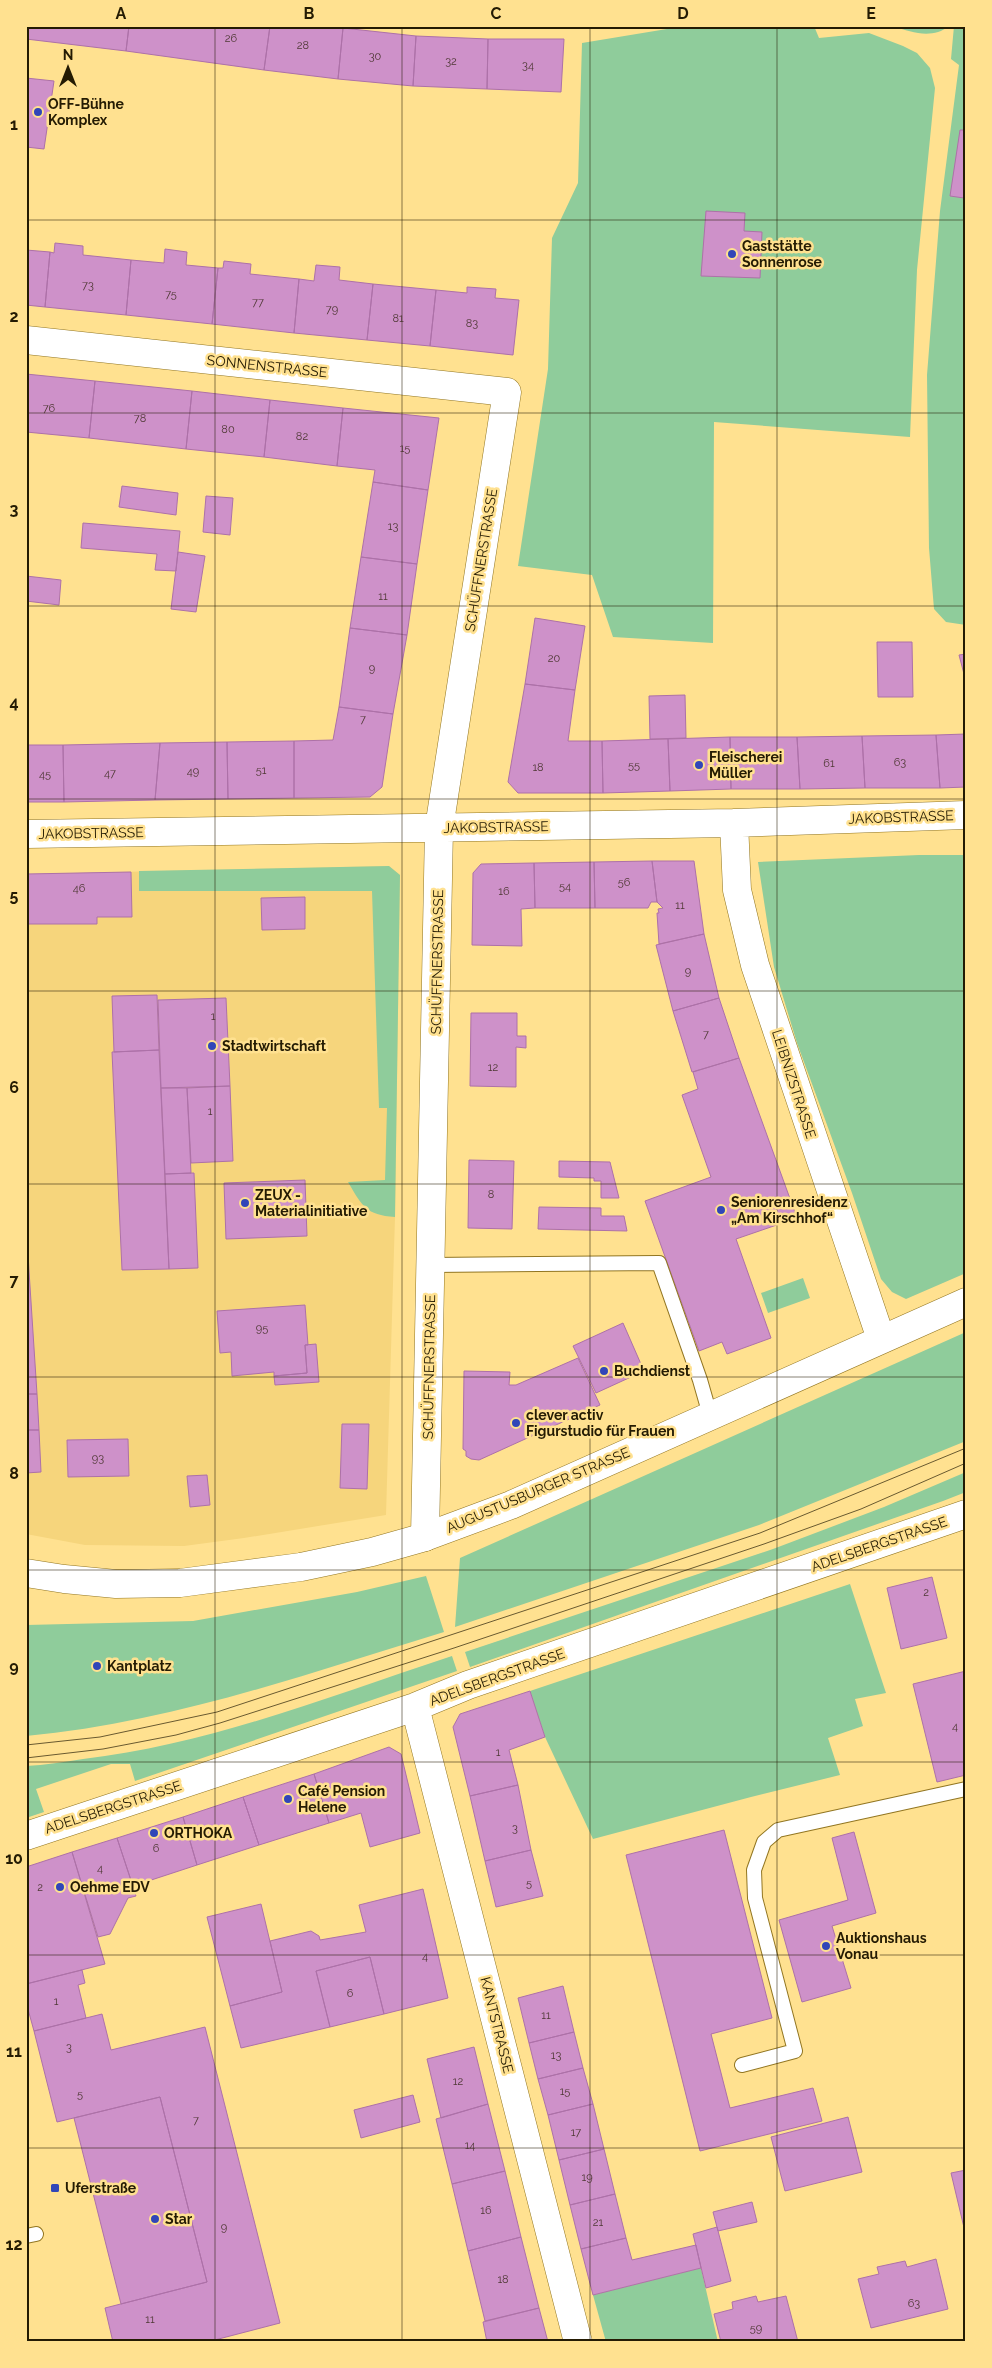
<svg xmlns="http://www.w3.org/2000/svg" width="992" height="2368" viewBox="0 0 992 2368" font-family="Raleway,sans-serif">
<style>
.built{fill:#f6d57c}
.green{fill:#8fcc9b}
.building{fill:#ce91c9;stroke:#ad71a8}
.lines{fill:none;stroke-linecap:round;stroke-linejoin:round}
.lane-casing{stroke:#927622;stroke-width:16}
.street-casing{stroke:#927622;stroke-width:29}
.secondary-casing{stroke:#927622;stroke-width:29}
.lane{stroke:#fff;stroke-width:14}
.street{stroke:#fff;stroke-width:28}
.secondary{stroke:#fff;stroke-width:28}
.tram{stroke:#695a30;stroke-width:1}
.grid{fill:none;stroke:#241b03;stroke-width:1;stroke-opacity:0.55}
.poi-dot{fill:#3146b8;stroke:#ffe190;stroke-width:2}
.labels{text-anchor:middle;stroke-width:5;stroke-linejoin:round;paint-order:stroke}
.number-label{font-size:11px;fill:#4e3834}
.poi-label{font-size:14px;font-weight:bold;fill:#241b03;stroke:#ffe190;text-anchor:start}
.street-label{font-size:14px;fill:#241b03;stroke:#ffe190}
.neatline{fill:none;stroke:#241b03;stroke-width:2}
.grid-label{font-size:16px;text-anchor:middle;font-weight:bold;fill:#241b03}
</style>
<rect width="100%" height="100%" fill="#ffe190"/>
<path class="built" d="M389 866 400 875 395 1217 386 1515 244 1538 184 1546 85 1545 26 1534V874Z"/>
<path class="green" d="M685 26H814L819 38 869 33 903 46 917 53 930 68 935 88 917 270 910 437 714 422 713 643 613 637 592 575 518 566 548 369 552 238 578 183 582 43Z
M894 26H949C933 39 912 33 894 26Z
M954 26H966V625L946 622 934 609 929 548 927 375 940 211 959 65 951 59Z
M919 855H966V1273L906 1299 892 1292 881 1279 852 1193 797 1043 774 967 758 862Z
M389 866 400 875 395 1217C366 1215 362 1206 348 1182L385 1180 387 1108H379L372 891H139V871Z
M803 1278 810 1298 768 1313 761 1293Z
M966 1332V1441L759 1525 455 1627 460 1558Z
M966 1472V1492L943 1501 470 1667 465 1652 773 1549 884 1507Z
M426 1576 444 1632C306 1674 170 1723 26 1736V1625L193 1621 357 1592Z
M850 1584 886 1693 855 1699 863 1726 828 1738 840 1775 751 1797 593 1839 545 1737 530 1691Z
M452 1656 457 1671 135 1781 130 1764H111L36 1789 44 1812 26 1818V1766C45 1765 64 1762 83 1759 210 1744 331 1696 452 1656Z
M701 2268 718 2342H606L593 2295Z"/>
<path class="building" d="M26 26H129L126 51 26 39Z
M129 26H270L264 70 126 51Z
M270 26H324L343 28 338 79 264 70Z
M343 28 416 36 413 86 338 79Z
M416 36 488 39 487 89 413 86Z
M488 39H564L561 92 487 89Z
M26 78 54 81 44 149 26 147Z
M960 130H966L964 198 950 196Z
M706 211 745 213 744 231 762 232 760 278 701 276Z
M55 243 83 246V255L131 260 126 315 45 307 50 252 54 253Z
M165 249 187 252 186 265 218 268 212 324 126 315 131 260 164 263Z
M26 250 50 252 45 307 26 305Z
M224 261 251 264 250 274 299 279 294 333 212 324 218 268H223Z
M316 265 340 267 339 280 373 284 367 340 294 333 299 279 314 281Z
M373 284 436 290 430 346 367 340Z
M467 287 496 289 495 298 519 300 513 355 430 346 436 290 467 293Z
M26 374 95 381 89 438 26 432Z
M95 381 192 391 186 449 89 438Z
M192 391 270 400 264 457 186 449Z
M270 400 343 408 337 466 264 457Z
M343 408 439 418 428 490 373 482 375 470 337 466Z
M373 482 428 490 417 564 361 557Z
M122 486 178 493 176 515 119 507Z
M206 496 233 498 230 535 203 532Z
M83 523 180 531 176 571 155 570 157 554 81 548Z
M178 552 205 556 196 612 171 609Z
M361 557 417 564 407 635 350 628Z
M26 576 61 580 59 605 26 601Z
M535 618 585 626 575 690 525 684Z
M350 628 407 635 393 714 339 707Z
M877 642H912L913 697H878Z
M966 654V674H964L959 655Z
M525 684 575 690 568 741H602L603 793H518L508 782Z
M685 695 686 738 650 739 649 696Z
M339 707 393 714 382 787 370 797 294 798V741L333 740Z
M966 734V787L940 788 936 735Z
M936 735 940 788H865L862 736Z
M862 736 865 788 800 789 797 737Z
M730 737 731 789 670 791 668 739Z
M730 737H797L800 789H731Z
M668 739 670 791 603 793 602 741Z
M294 741V798L228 799 227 742Z
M227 742 228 799 155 800 160 743Z
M160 743 155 800 64 802 63 745Z
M26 745H63L64 802H26Z
M652 861H694L704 934 659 944 657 913H659L658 909 663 908 657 902Z
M652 861 657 902H651L648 908H595L594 862Z
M594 862 595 908H535L534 863Z
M534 863 535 908 521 909 522 946 472 945 473 873 481 864Z
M131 872 132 917H97V924H26V874Z
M305 897V929L262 930 261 898Z
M704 934 719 998 673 1011 656 945Z
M157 995 159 1050 114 1052 112 996Z
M226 998 230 1086 161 1088 158 1000Z
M719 998 739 1058 692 1072 673 1011Z
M471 1013H517V1036H526V1048L516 1047V1087L470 1086Z
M159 1050 169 1269 122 1270 112 1052Z
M739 1058 797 1218 736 1239 771 1338 727 1354 722 1342 699 1351 645 1201 711 1177 682 1095 698 1089 693 1072Z
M230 1086 233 1161 191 1163 187 1088Z
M161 1088H187L191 1173 165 1174Z
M469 1160 514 1161 512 1229 468 1228Z
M559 1161 610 1162 619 1198H601V1181H594V1178L559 1177Z
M194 1173 198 1268 169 1269 165 1174Z
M305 1180 307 1236 226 1239 224 1183Z
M539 1207 601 1208V1216H624L627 1231 538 1229Z
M26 1216 29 1271H26Z
M26 1271H29L37 1394H26Z
M305 1305 308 1345H305L307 1373 274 1376V1372L232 1376 231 1352 220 1353 217 1311Z
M623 1323 644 1371 596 1393 573 1346Z
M316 1344 319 1382 275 1385 274 1376 307 1373 305 1345Z
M578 1358 600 1405 479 1460 471 1459 466 1456V1451L463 1449 464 1371 510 1372 509 1385H516Z
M26 1394H37L39 1430H26Z
M342 1424H369L367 1489 340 1488Z
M26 1430H39L41 1472 26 1473Z
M128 1439 129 1476 68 1477 67 1440Z
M207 1475 210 1505 190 1507 187 1476Z
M932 1577 947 1638 901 1649 887 1588Z
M966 1671V1775L937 1782 913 1684Z
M530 1691 545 1737 509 1750 518 1785 470 1796 453 1727 460 1714Z
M389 1747 401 1754 420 1833 370 1847 361 1813 329 1823 314 1774Z
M314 1774 329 1823 259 1845 243 1797Z
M518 1785 531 1850 485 1861 470 1796Z
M243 1797 259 1845 197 1865 183 1817Z
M183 1817 197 1865 133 1886 117 1838Z
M724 1830 772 2018 711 2034 730 2108 813 2088 822 2121 700 2151 626 1855Z
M854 1832 876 1913 832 1926 851 1988 802 2002 779 1920 848 1900 832 1838Z
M117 1838 136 1896 128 1898 110 1934 98 1937 72 1852Z
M531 1850 543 1896 496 1907 485 1861Z
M72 1852 105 1964 26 1984V1867Z
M423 1889 448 1998 384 2014 370 1957 316 1971 330 2027 241 2048 230 2006 282 1992 270 1941 311 1931 319 1936 320 1940 366 1932 359 1905Z
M261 1904 282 1992 230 2006 207 1917Z
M370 1957 384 2014 330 2027 316 1971Z
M82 1970 85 1983 78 1985 86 2018 34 2031 26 2002V1984Z
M563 1986 574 2032 529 2043 518 1998Z
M102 2014 111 2050 205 2027 280 2323 207 2342H113L105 2308 207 2282 160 2097 57 2122 34 2031Z
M574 2032 583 2068 538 2079 529 2043Z
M474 2047 488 2104 441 2118 427 2059Z
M583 2068 593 2104 548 2115 538 2079Z
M413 2095 420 2122 361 2138 354 2110Z
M160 2097 207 2282 121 2304 74 2118Z
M488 2104 505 2171 452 2184 436 2119Z
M593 2104 604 2149 559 2160 548 2115Z
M848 2117 862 2172 785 2191 771 2137Z
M604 2149 615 2194 570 2205 559 2160Z
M966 2170V2236L951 2173Z
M505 2171 521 2237 468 2251 452 2184Z
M615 2194 626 2238 581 2249 570 2205Z
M752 2202 757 2222 718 2231 713 2212Z
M717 2227 731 2281 706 2288 693 2234Z
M521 2237 539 2308 485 2321 468 2251Z
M626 2238 632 2260 696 2245 701 2268 593 2295 581 2249Z
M936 2259 948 2309 871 2328 858 2279 879 2274 877 2267 905 2261 907 2267Z
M756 2296 758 2302 786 2296 798 2342H721L714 2314 733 2309 732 2302Z
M539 2308 548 2342H487L483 2322Z"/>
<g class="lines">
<g class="lane-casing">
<path id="lane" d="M431 1265 659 1263 700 1380 710 1415
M742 2065 795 2051 755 1898 754 1870 764 1842 778 1830 966 1789
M26 2236 36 2234"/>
</g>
<g class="street-casing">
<path id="street" d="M26 340 507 392 439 828 425 1537
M734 823 737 890 755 965 881 1339
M26 834 734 823 966 815
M415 1707 578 2342
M26 1836 415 1707 468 1685 966 1514"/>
</g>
<g class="secondary-casing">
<path id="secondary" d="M26 1573 64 1579 116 1584 180 1583 301 1567 372 1552 425 1537 511 1505 966 1302"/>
</g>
<use href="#lane" class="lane"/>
<use href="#street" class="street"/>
<use href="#secondary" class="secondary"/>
<path class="tram" d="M26 1745 100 1737 217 1712 760 1533 966 1448
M26 1758 103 1749 176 1735 220 1723 454 1648 764 1544 861 1509 966 1463"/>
</g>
<path class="grid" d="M215 26V2342M402 26V2342M590 26V2342M777 26V2342M26 220H966M26 413H966M26 606H966M26 799H966M26 991H966M26 1184H966M26 1377H966M26 1570H966M26 1762H966M26 1955H966M26 2148H966"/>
<g class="poi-dot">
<circle cx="38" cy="112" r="5"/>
<circle cx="732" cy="254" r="5"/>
<circle cx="699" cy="765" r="5"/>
<circle cx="212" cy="1046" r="5"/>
<circle cx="245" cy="1203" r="5"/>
<circle cx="721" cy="1210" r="5"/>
<circle cx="604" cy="1371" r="5"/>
<circle cx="516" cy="1423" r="5"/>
<circle cx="97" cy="1666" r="5"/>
<circle cx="288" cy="1799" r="5"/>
<circle cx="154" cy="1833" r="5"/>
<circle cx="60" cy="1887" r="5"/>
<circle cx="826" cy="1946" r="5"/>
<rect x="50" y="2183" width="10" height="10" rx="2.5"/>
<circle cx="155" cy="2219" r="5"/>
</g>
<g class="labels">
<g class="number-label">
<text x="231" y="42">26</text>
<text x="303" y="49">28</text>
<text x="375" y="60">30</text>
<text x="451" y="65">32</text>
<text x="528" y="69">34</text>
<text x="88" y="289">73</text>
<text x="171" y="298">75</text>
<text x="258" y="306">77</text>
<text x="332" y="313">79</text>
<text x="398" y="322">81</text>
<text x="472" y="327">83</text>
<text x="49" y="412">76</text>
<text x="140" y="422">78</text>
<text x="228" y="433">80</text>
<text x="302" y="440">82</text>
<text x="405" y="452">15</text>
<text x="393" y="530">13</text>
<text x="383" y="600">11</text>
<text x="554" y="662">20</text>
<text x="372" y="672">9</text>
<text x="363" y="723">7</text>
<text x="900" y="766">63</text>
<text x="829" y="767">61</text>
<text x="634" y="769">55</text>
<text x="538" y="771">18</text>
<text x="261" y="774">51</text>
<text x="193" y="775">49</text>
<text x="110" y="777">47</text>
<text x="45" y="778">45</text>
<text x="624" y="886">56</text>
<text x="565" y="890">54</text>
<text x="79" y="892">46</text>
<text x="504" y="895">16</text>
<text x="680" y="909">11</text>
<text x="688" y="975">9</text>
<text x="213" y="1020">1</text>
<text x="706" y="1038">7</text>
<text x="493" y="1071">12</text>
<text x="210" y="1115">1</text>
<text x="491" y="1198">8</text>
<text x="262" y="1332">95</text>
<text x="98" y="1462">93</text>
<text x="926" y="1596">2</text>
<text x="955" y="1730">4</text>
<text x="498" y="1756">1</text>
<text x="515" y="1832">3</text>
<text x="156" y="1852">6</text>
<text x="100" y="1872">4</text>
<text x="529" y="1887">5</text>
<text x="40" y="1891">2</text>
<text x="425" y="1960">4</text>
<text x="350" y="1997">6</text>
<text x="56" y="2005">1</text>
<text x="546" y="2019">11</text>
<text x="69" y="2051">3</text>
<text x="556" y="2059">13</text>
<text x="458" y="2085">12</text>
<text x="565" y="2095">15</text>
<text x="80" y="2098">5</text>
<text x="196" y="2124">7</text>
<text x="576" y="2136">17</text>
<text x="470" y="2149">14</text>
<text x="587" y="2181">19</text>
<text x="486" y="2214">16</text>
<text x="598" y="2226">21</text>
<text x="224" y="2231">9</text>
<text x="503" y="2283">18</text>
<text x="914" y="2307">63</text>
<text x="150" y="2323">11</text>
<text x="756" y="2332">59</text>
</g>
<g class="poi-label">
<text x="48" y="109">OFF-Bühne<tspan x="48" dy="16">Komplex</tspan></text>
<text x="742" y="251">Gaststätte<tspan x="742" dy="16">Sonnenrose</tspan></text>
<text x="709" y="762">Fleischerei<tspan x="709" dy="16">Müller</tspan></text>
<text x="222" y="1051">Stadtwirtschaft</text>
<text x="255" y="1200">ZEUX -<tspan x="255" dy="16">Materialinitiative</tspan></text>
<text x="731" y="1207">Seniorenresidenz<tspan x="731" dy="16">„Am Kirschhof“</tspan></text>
<text x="614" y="1376">Buchdienst</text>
<text x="526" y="1420">clever activ<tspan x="526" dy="16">Figurstudio für Frauen</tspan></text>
<text x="107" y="1671">Kantplatz</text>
<text x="298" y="1796">Café Pension<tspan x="298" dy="16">Helene</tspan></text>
<text x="164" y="1838">ORTHOKA</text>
<text x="70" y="1892">Oehme EDV</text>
<text x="836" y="1943">Auktionshaus<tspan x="836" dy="16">Vonau</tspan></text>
<text x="65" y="2193">Uferstraße</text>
<text x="165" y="2224">Star</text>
</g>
<g class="street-label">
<text transform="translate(267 366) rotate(6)" y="5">SONNENSTRASSE</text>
<text transform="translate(481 560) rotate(-81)" y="5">SCHÜFFNERSTRASSE</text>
<text transform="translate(901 817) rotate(-2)" y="5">JAKOBSTRASSE</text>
<text transform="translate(496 827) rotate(-1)" y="5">JAKOBSTRASSE</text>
<text transform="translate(91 833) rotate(-1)" y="5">JAKOBSTRASSE</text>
<text transform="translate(437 962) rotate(-89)" y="5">SCHÜFFNERSTRASSE</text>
<text transform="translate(794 1084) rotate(72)" y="5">LEIBNIZSTRASSE</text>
<text transform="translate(429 1367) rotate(-89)" y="5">SCHÜFFNERSTRASSE</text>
<text transform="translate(538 1490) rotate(-23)" y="5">AUGUSTUSBURGER STRASSE</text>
<text transform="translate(879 1544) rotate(-19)" y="5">ADELSBERGSTRASSE</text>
<text transform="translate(497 1677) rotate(-20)" y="5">ADELSBERGSTRASSE</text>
<text transform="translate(113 1807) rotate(-18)" y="5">ADELSBERGSTRASSE</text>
<text transform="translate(497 2025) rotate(76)" y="5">KANTSTRASSE</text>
</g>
</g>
<rect width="992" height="2368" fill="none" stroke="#ffe190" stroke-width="55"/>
<g transform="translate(68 68)" stroke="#ffe190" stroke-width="4" paint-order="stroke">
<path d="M0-4L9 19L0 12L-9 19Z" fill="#241b03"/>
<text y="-8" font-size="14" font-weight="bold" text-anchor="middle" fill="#241b03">N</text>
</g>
<rect x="28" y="28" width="936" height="2312" class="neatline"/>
<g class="grid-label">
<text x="121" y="19">A</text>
<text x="309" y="19">B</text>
<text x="496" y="19">C</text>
<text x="683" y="19">D</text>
<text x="871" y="19">E</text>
<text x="14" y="130">1</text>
<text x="14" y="322">2</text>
<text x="14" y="515">3</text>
<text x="14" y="708">4</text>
<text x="14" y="901">5</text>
<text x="14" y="1093">6</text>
<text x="14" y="1286">7</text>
<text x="14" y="1479">8</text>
<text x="14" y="1672">9</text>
<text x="14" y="1864">10</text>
<text x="14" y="2057">11</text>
<text x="14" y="2250">12</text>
</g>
</svg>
